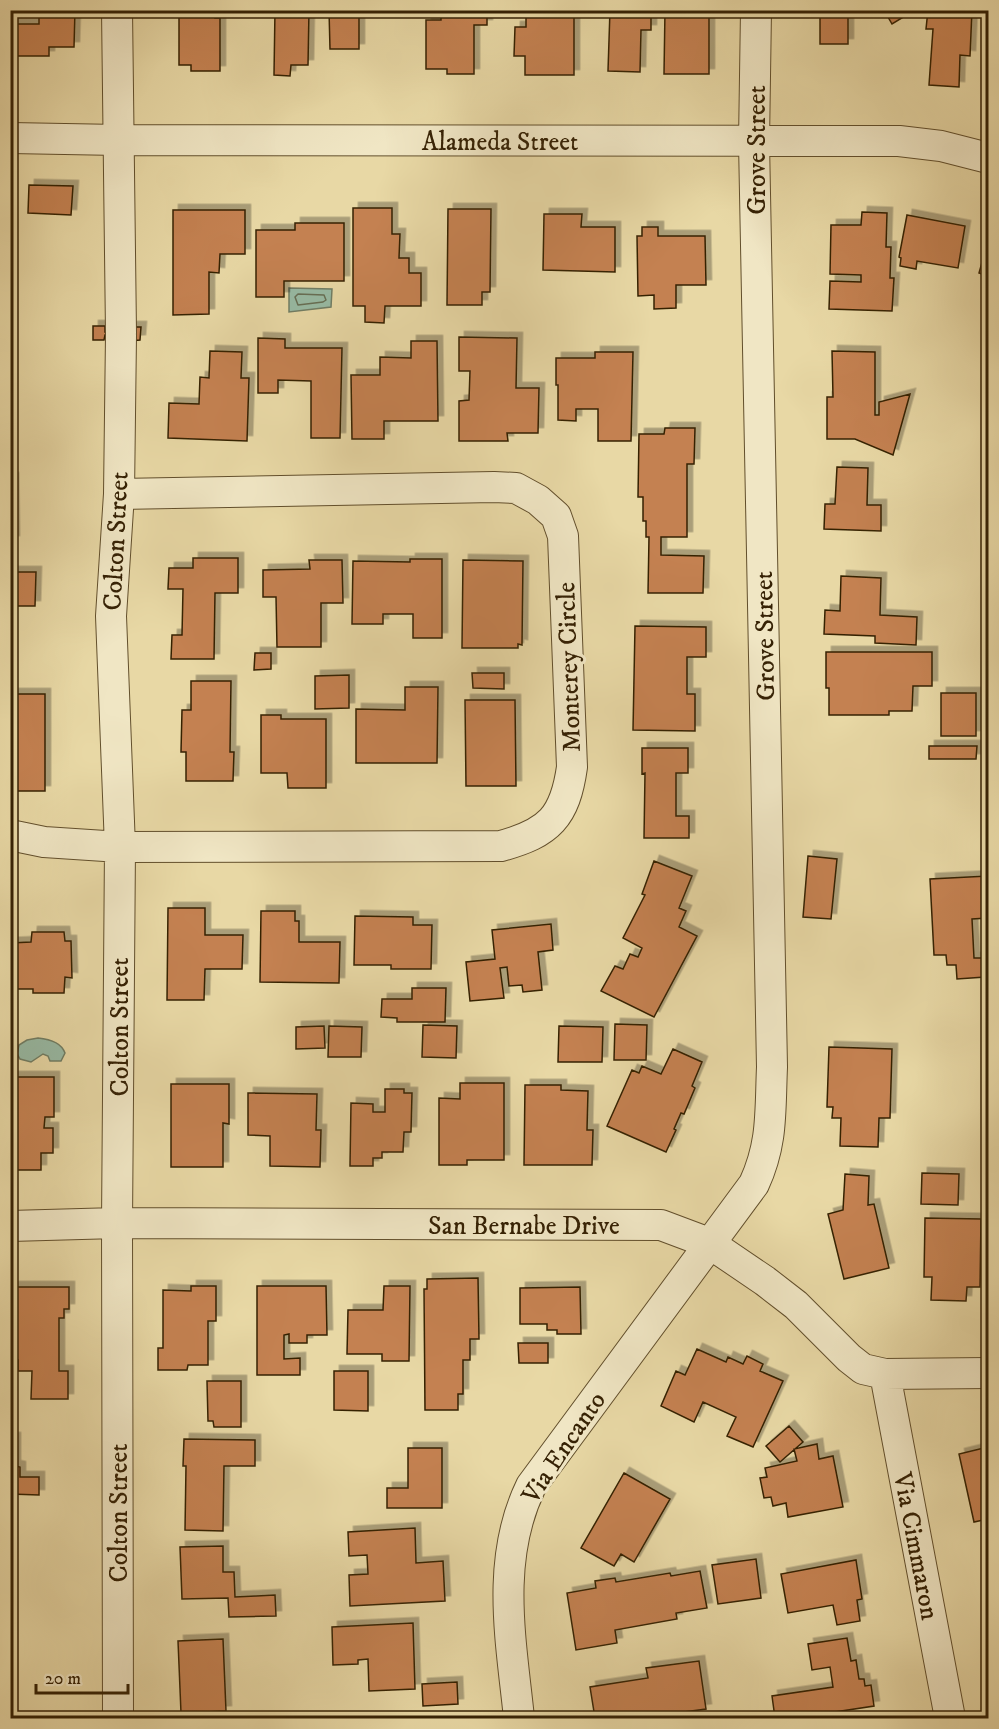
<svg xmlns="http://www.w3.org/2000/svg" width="999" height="1729" viewBox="0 0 999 1729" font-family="'IM FELL DW Pica',serif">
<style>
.water{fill:#97baa4;stroke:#707d64;stroke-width:1.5}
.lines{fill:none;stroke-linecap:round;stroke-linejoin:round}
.shore{stroke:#666e54;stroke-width:1.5}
.building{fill:#c48151;stroke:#352104;stroke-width:1.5;filter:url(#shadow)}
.minor-casing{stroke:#624f2c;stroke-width:32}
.minor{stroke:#f0e6c4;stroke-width:30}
.labels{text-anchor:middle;stroke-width:6;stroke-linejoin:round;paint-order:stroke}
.street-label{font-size:26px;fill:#352104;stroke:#f0e6c4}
</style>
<defs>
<filter id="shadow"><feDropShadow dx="5.5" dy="-5.5" stdDeviation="0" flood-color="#0004"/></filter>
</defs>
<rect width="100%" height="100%" fill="#e8d8a5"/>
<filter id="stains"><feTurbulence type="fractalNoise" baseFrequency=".00333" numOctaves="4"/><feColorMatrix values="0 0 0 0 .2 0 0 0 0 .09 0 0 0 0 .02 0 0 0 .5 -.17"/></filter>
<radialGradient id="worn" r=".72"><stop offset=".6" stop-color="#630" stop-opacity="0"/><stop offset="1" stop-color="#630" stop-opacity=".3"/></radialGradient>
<path class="water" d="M289 288 332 289 331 307 289 312Z
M38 1038C49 1039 61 1042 65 1053L61 1061H50L48 1056 43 1054 31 1062 20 1059 17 1054 19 1045 27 1040Z"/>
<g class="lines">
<path class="shore" d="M298 294 324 295 326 300 323 302 298 305 295 297Z"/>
</g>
<path class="building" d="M39 10H75L74 47H49V56H10V15H13V24H39Z
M179 10H215V18H220V71H191V65H179Z
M275 10H309L308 65H291L290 76 274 75Z
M329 10H377L359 11V49H330Z
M468 10H487V25H474V74H447V69H426V20H441V16L468 17Z
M526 10H574V75H525V56H514L515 27H526Z
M610 10H656V13H651V30H641L640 72 608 71Z
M665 10H709V74H664Z
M820 10H848V44H820Z
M884 10H915L892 24Z
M928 10H972L970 56 960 55 959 87 929 85 933 29H926Z
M29 185 73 186 71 215 28 213Z
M353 208H392V234H400L399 258H409V273H421V306H385L384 323 365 322V306H353Z
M448 209H491L490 292H482V305H447Z
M173 210H245V254H220L219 273 209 272V314L173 315Z
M862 212 887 213 886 247H891L890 278H894L892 311 829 309 830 281 861 282V275L830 274 831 225H861Z
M544 214H582L581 227H615V272L543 270Z
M907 215 965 226 958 268 917 261 916 269 900 266 901 258 899 257Z
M295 223H344V281H284V297H256V230H295Z
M642 227H658V236H705L706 285H676V308L654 309V295L638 296 637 236H642Z
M988 241V276L979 273Z
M93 326H105V332L130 333V327H141L140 340 129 341 130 335H105L104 340H93Z
M459 337 517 338 516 388H539L538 433H507L508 441H459V401L469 400 470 371H459Z
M258 338 285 339V348H342L340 438H311V381L278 380V393H258Z
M411 341H437L438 421H384V439H352L351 375H380V357L411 358Z
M210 351 242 352 241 378H249L247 441 168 438 169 403 199 404 200 377 209 378Z
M832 351 875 352V415H879V402L910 394 893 455 855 439H827V397H833Z
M595 352H633L631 441H598V409H576V421L558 420V385H556V358H595Z
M665 428H695L694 464H687V537H661V555L704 556 703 593H648L649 537H646V521H643V497H638L639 434H664Z
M837 467 868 468 867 505H881V531L824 529 825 504H835Z
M10 478H13L14 541H10Z
M193 558H238V593H215L214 659H171L172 635H182L183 589H168L169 568H193Z
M410 559H442V638H413V614H383V624H352L353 561 410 562Z
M309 560H342L343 603H321V647H277L276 597H263V570L310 569Z
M463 560 523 561 522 645 518 644V648H462Z
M10 572H36L35 606H10Z
M841 576 881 578 880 615 917 617 916 645 875 643V636L824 634 825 610 840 611Z
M635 626 706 627V657H687V694H695V731L633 730Z
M826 652H932V686H913L912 711H889V715H829V688H826Z
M255 653H271V669L254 670Z
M984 663H988V734H983Z
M472 673H504V689L473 688Z
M349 675V708L315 709V676Z
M191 681H231L230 752H234L233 781H186V752H181L182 710H191Z
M405 687H438L437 763H356V709L405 710Z
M941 693H976V736H941Z
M10 694H45V791H10Z
M465 700H515L516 786H466Z
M261 715H281V719H326V788H288L287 773H261Z
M929 746H977L976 759H929Z
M642 748H688V773H676V816H689V838H644L645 773 642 774Z
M808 856 837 859 831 919 803 917Z
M654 861 692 876 679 908 686 911 679 927 697 936 654 1017 601 991 615 966 623 969 630 954 638 957 642 948 623 938 645 895 642 894Z
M988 876V918L972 919 974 958H984L985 977 957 979 956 965H947L946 955H934L930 879Z
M168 908H205V935H243L242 969H205L204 1000H167Z
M261 911H295V921H299V942H340L339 983 260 982Z
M355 916 413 917V925H432L431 969H391V965H354Z
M551 924 553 950 538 952 542 990 523 992 522 985 509 986 507 967 500 968 504 998 470 1001 466 962 495 959 492 930Z
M32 932H64L65 941H71L72 978 65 977 64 993H33V989H10V943L31 942Z
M412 988H446L445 1022H397V1018L381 1017 382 999H412Z
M615 1024 647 1025 646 1060H614Z
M423 1025 457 1026 456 1058 422 1057Z
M324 1026 325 1048 296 1049V1027Z
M329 1026 362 1027 361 1057H328Z
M559 1026 603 1027 602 1062H558Z
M829 1047 892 1049 890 1118H879L878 1147 840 1146 841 1118H832L833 1107H827Z
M673 1049 702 1062 692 1086 695 1088 684 1114 681 1113 674 1129 676 1130 666 1152 607 1126 632 1070 639 1073 642 1066 661 1074Z
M10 1077H54V1117H45L44 1128H53V1153H41V1170H10Z
M460 1083H504V1160H467V1165H439V1098L460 1099Z
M171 1084H229V1124L223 1123V1167H171Z
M525 1085H561V1090L588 1091 587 1130H593L592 1165H524Z
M385 1089H404V1093H412L411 1132H404L403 1152H382V1158H373V1166H350L351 1103 373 1104V1112H385Z
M248 1093 317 1094 316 1130H321L320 1167 270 1166V1136L248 1135Z
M922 1173 959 1174 958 1205 921 1204Z
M845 1174 869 1176 868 1205 874 1204 889 1268 844 1279 828 1214 843 1210Z
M925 1218 981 1219 980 1287H967L966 1301 931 1300 932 1277H924Z
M478 1278 479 1339H470V1360H463V1394H458V1410H425L424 1289H427V1279Z
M191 1286H216V1321H208V1365H188L187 1370H158V1348H163V1290L191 1291Z
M257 1286H326L327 1335H307V1343H289V1334L284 1335V1359L300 1358V1375H257Z
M384 1286H410L409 1361H382V1354H347L348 1310H383Z
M10 1287H69V1309H64V1318H59V1371H68V1399H31L32 1371H18V1360H10Z
M580 1287 581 1334H557V1330H547V1324H520V1288Z
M518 1343H548V1363H519Z
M697 1349 726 1362 728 1357 743 1364 747 1356 763 1364 760 1371 783 1381 753 1447 727 1436 736 1417 703 1402 694 1422 661 1406 676 1371 685 1375Z
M334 1371H368V1411L334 1410Z
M207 1381H241V1427H214L213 1421H208Z
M789 1426 803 1442 780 1462 766 1446Z
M10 1438H15V1466L20 1467V1477H39V1495L10 1494Z
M184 1439 255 1440V1466H224L223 1531 185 1530 186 1466H183Z
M817 1444 819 1459 833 1456 843 1507 788 1517 786 1503 773 1506 771 1497 764 1498 760 1478 767 1477 765 1468 797 1461 794 1449Z
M988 1447V1519L974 1522 959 1454Z
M408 1448H442V1508H387V1488H408Z
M624 1473 670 1499 634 1562 621 1554 614 1566 581 1548Z
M415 1528 416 1563 443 1561 445 1601 350 1606 349 1575 368 1574 367 1555 349 1556 348 1532Z
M223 1546V1572H234L235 1597 275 1595 276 1616 229 1617 228 1598 182 1599 180 1547Z
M756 1559 761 1598 718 1604 712 1565Z
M856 1560 862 1599 857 1600 860 1621 837 1625 833 1605 788 1613 781 1574Z
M700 1571 707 1608 676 1613 677 1619 615 1630 617 1643 576 1650 567 1593 596 1588 595 1581 615 1578 616 1582 670 1573 671 1576Z
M413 1623 415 1689 369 1691 368 1659 358 1660V1664L333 1665 332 1627Z
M847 1638 851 1661 856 1660 859 1679H864L865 1686 871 1685 874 1706 795 1718H775L772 1696 833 1687 830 1667 812 1670 808 1644Z
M223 1639 226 1711 181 1713 178 1641Z
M699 1661 706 1709 639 1718H595L590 1687 648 1678 646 1668Z
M457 1682 458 1704 423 1706 422 1684Z"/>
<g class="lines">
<g class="minor-casing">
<path id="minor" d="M117 10 121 333
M10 138 119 140 899 141 941 146 988 158
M10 835 44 842 120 847 501 846C549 833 565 817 572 767L563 536 556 516 538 500 516 488 494 487 119 494
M10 1226 117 1223 661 1225 709 1243 765 1281 796 1305 849 1358 863 1369 885 1374 988 1373
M885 1374 950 1718
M118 1718 117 1223 120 847 111 616 119 494 121 335
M519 1718C511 1640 495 1560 531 1486L754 1184C773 1143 770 1111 772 1067L754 142 756 10"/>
</g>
<use href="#minor" class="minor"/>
</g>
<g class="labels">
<g class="street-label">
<text x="500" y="150">Alameda Street</text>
<text transform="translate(756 150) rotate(-90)" y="9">Grove Street</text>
<text transform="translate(115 541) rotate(-87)" y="9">Colton Street</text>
<text transform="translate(764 636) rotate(-91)" y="9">Grove Street</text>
<text transform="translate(568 667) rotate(-92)" y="9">Monterey Circle</text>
<text transform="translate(119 1027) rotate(-90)" y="9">Colton Street</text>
<text x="524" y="1234">San Bernabe Drive</text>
<text transform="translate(563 1447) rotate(-56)" y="9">Via Encanto</text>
<text transform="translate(118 1513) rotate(-90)" y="9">Colton Street</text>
<text transform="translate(917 1546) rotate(79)" y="9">Via Cimmaron</text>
</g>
</g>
<rect width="999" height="1729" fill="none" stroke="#e8d8a5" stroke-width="36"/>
<rect x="12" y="12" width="975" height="1705" fill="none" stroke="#352104" stroke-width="3"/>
<rect x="18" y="18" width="963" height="1693" fill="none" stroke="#352104" stroke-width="1.5"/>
<path d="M36 1684v9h92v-9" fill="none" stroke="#352104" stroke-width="3"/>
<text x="45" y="1684" font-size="18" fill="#352104" stroke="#f0e6c4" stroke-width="4.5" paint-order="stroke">20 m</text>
<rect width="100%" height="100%" filter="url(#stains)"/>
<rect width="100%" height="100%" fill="url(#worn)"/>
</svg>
